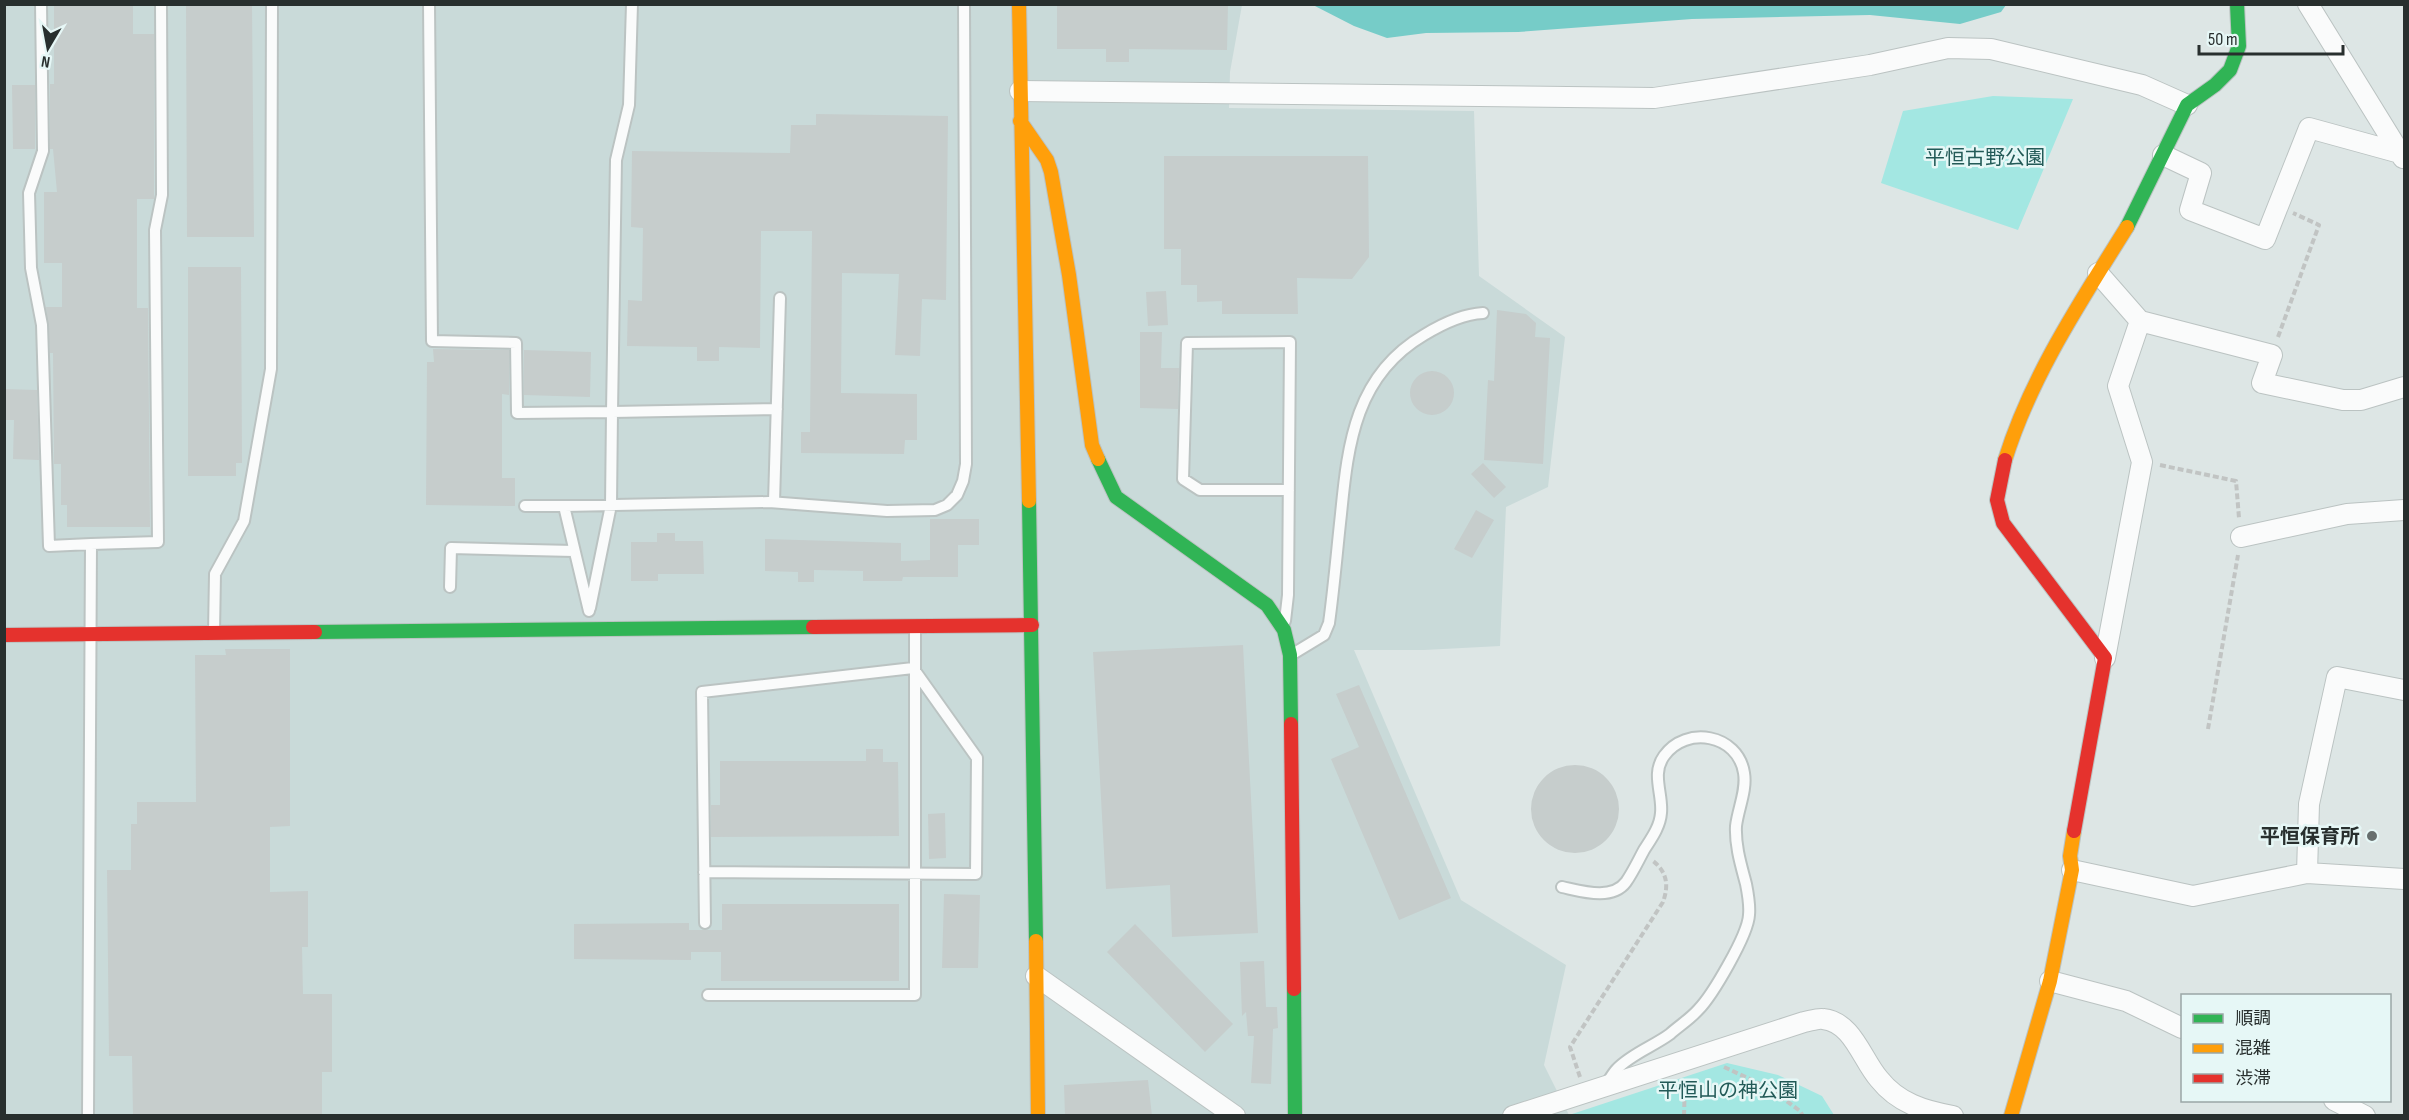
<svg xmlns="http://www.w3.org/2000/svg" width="2409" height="1120" viewBox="0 0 2409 1120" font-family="'Sofia Sans Condensed','Noto Sans JP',sans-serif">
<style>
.built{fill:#c9dad9}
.green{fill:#a3e7e2}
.forest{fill:#76ccc8}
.building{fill:#c6cdcc}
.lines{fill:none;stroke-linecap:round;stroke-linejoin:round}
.lane-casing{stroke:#bbc3c2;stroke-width:14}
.street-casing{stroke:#bbc3c2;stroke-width:22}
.fast-casing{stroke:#bbc3c2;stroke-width:16}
.slow-casing{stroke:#bbc3c2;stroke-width:16}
.jam-casing{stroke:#bbc3c2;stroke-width:16}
.path{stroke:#c1c4c3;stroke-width:4;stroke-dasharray:6 3;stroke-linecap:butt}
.lane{stroke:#fafbfb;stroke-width:10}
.street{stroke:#fafbfb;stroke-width:20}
.fast{stroke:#30b455;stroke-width:14}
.slow{stroke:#ff9f0a;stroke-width:14}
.jam{stroke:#e5322d;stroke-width:14}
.poi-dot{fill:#676f6e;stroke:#e6f7f6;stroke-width:2}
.labels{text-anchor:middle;stroke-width:5;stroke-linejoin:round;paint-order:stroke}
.park-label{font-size:20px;fill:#225a57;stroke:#e6f7f6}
.poi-label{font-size:20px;font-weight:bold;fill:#282f2e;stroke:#e6f7f6;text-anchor:end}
</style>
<rect width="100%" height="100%" fill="#dde6e5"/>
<path class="built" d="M5 5H1242L1230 72 1229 108 1474 111 1479 276 1565 337 1548 487 1506 507 1500 646 1424 650H1354L1461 900 1566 965 1544 1065 1569 1115 5 1116Z"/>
<path class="green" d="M1993 96 2073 99 2018 230 1881 183 1903 111Z
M1727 1063 1778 1075 1822 1096 1834 1115H1569Z"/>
<path class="forest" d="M1313 5 2006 4V5L2001 12 1960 24 1870 15 1692 19 1518 32 1426 33 1387 38 1354 26Z"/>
<path class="building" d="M54 4H133V34H154V199H137V308H148L150 527H67V505H61V464H54L53 353H50L46 307H62V263H44V192H57L53 149H50V84H54Z
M186 4H252L254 237H187Z
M1057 4H1228L1227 50 1129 49V62H1106V49H1057Z
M12 85H35V149H13Z
M816 114 948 116 946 300 922 299 920 356 895 355 899 274 842 273 841 393 917 394V440H905L904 454 801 453V432H810L812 231H761L760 348 719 347V361H697V347L627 346 628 300 642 301 643 228 631 227 632 151 790 153 791 125H816Z
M1164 156H1368L1369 257 1352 279 1297 278 1298 314H1222V301L1197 302V285H1181V249H1164Z
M188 267H241L242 463H236V476H188Z
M1166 291 1168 325 1148 326 1146 292Z
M1497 310 1526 314 1536 323 1535 337 1550 338 1543 464 1484 460 1488 380 1494 381Z
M1140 332H1162L1161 368H1179L1178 409 1140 408Z
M433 349 509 350V395L502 394V478H515V506L426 505 427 362H434Z
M524 350 591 352 590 397 524 395Z
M1410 393a22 22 0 1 1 44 0a22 22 0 1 1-44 0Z
M4 389 37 390 39 460 13 459 14 420H4Z
M1483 463 1506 487 1494 498 1471 474Z
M1476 510 1494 520 1472 558 1454 549Z
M930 519H979V545H958V577H903L902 581H863V571L814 570V582H798V572L765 571V539L901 543V561L930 560Z
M657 533H675V541H703L704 574H658V581H631V542H657Z
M1243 645 1258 933 1172 937 1170 885 1106 889 1093 652Z
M225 649H290V826L270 827V892L308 891V947H302L303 994H332V1072H322V1116H133L132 1056H109L107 870H131V824H137V802H196L195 655H226Z
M1359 685 1451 898 1399 920 1331 759 1359 747 1336 694Z
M866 749H883V762H898L899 836 711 837V805H720V761H866Z
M1531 809a44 44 0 1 1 88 0a44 44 0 1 1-88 0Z
M945 813 946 858 929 859 928 814Z
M944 894 980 895 978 968H942Z
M722 904H899V981H721V952H691V960L574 959V924L689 923V930H722Z
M1135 924 1233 1024 1205 1052 1107 952Z
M1264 961 1266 1007H1277L1278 1028 1273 1029 1271 1084 1251 1083 1254 1036H1248L1246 1012 1242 1016 1240 962Z
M1148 1080 1152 1116H1065L1064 1085Z"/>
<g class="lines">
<g class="lane-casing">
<path id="lane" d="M41 4 43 151 29 193 31 268 42 325 49 546 91 544
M429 4 432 341 516 343 517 413 612 412 611 505 590 608
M632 4 629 105 616 160 612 412 777 409
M774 502 780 298
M525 506H564
M450 587 451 548 574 551
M589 611 564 506 769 502 887 511 935 510 947 505 957 495 963 481 966 464 964 4
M1285 621 1288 595 1290 342 1187 343 1183 479 1200 490H1289
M214 633 215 574 244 521 271 369 272 4
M1291 655 1324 635 1329 623C1334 587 1337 550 1341 514 1348 442 1356 375 1424 335 1442 324 1462 314 1483 313
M704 872 976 874 977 758 913 668 702 692 705 923
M1562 887C1581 891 1612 901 1626 882 1633 872 1638 861 1644 850 1651 839 1660 827 1661 813 1663 794 1651 774 1664 756 1686 725 1738 734 1744 773 1747 790 1738 809 1736 826 1735 846 1741 865 1746 884 1748 894 1750 905 1749 915 1748 935 1712 996 1698 1010 1690 1019 1679 1026 1670 1034 1654 1046 1631 1054 1617 1069 1613 1073 1610 1079 1607 1083
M708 995H915V627
M88 1116 91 544 158 542 155 230 162 195 161 4"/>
</g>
<g class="street-casing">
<path id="street" d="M2308 4 2403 158
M1020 91 1654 98 1870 65 1948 48 1991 49 2142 85 2187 105
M2163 155 2201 173 2190 210 2265 239 2309 128 2400 153
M2098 273 2140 321
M2241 537 2347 514 2404 510
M2105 658 2142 462 2118 386 2140 321 2272 355 2262 383 2343 400H2361L2404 387
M2072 870 2193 896 2307 873 2404 879
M2307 873 2309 804 2337 677 2404 690
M1036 976 1235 1116
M2050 981 2126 1001 2182 1028
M2334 1100 2365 1116
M1513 1116 1804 1022C1810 1021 1818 1018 1823 1019 1853 1022 1862 1060 1879 1079 1898 1103 1924 1111 1953 1116"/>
</g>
<g class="fast-casing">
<path id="fast" d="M2127 227 2187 105 2215 85 2230 70 2239 46 2237 4
M1098 459 1116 497 1267 605 1284 630 1290 655 1291 724
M1029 501 1036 941
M315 632 813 627
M1294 989 1295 1116"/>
</g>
<g class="slow-casing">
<path id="slow" d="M1019 4 1029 501
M1020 121 1047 160 1051 172 1069 275 1092 445 1098 459
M2005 460C2031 376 2081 301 2127 227
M1036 941 1038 1116
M2011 1116 2050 981 2072 870 2070 856 2074 831"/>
</g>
<g class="jam-casing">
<path id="jam" d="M2005 460 1997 500 2003 523 2105 658 2074 831
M813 627 1032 625
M4 635 315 632
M1291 724 1294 989"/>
</g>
<path class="path" d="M2278 337 2319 225 2293 213
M2160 465 2236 481 2239 518
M2208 729 2238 555
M1724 1067 1769 1088 1800 1111 1803 1116
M1580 1077 1570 1047 1663 902C1669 885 1667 872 1653 861
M1684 1116 1685 1080"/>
<use href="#lane" class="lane"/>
<use href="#street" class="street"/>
<use href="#fast" class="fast"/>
<use href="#slow" class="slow"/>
<use href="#jam" class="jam"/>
</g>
<circle class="poi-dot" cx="2372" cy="836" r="6"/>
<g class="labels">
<g class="park-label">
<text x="1985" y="164">平恒古野公園</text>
<text x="1728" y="1097">平恒山の神公園</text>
</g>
<g class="poi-label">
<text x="2360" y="843">平恒保育所</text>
</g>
</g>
<rect width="2409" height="1120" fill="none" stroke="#282f2e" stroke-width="12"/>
<rect x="2181" y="994" width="210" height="108" fill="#e6f7f6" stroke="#9aa7a6" stroke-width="1.5"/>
<rect x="2193" y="1014" width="30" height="9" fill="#30b455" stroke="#9aa7a6" stroke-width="1.5"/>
<text x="2235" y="1024" font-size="18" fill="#282f2e">順調</text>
<rect x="2193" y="1044" width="30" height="9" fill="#ff9f0a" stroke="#9aa7a6" stroke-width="1.5"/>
<text x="2235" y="1054" font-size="18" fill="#282f2e">混雑</text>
<rect x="2193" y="1074" width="30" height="9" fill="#e5322d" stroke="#9aa7a6" stroke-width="1.5"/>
<text x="2235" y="1084" font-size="18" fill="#282f2e">渋滞</text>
<g transform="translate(48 48) rotate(190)" stroke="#e6f7f6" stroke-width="4.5" paint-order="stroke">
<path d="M0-4.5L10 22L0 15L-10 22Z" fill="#282f2e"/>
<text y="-9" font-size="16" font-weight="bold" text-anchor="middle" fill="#282f2e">N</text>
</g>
<path d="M2199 45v9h144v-9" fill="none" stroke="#282f2e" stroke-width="3"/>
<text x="2208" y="45" font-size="18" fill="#282f2e" stroke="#e6f7f6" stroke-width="4.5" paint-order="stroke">50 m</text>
</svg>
